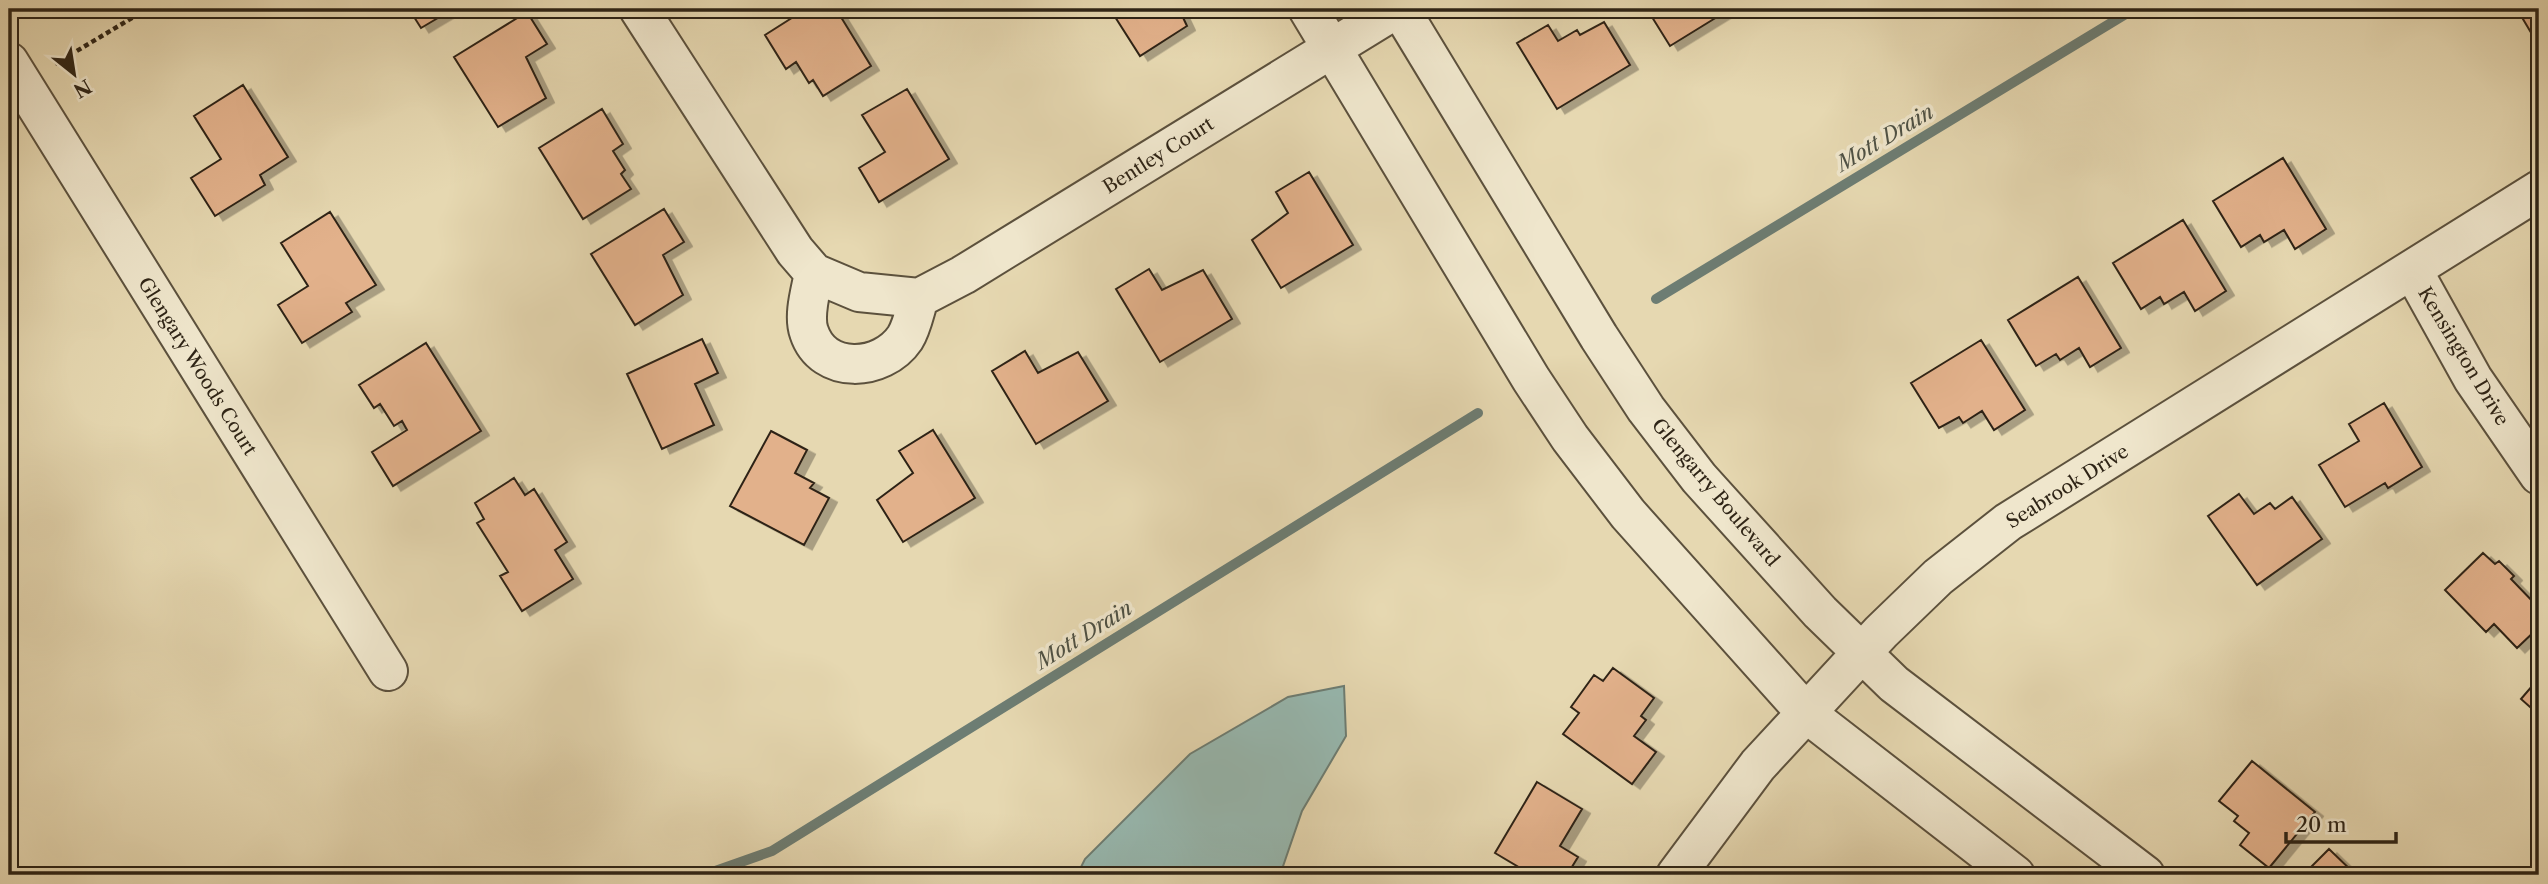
<svg xmlns="http://www.w3.org/2000/svg" width="2548" height="884" viewBox="0 0 2548 884" font-family="'Libre Caslon Text',serif">
<style>
.water{fill:#97b9b1;stroke:#6d7d73;stroke-width:2}
.lines{fill:none;stroke-linecap:round;stroke-linejoin:round}
.stream{stroke:#6d7d73;stroke-width:10}
.building{fill:#e2b18b;stroke:#2e2416;stroke-width:2;filter:url(#shadow)}
.minor-casing{stroke:#5c513d;stroke-width:42}
.path{stroke:#2e2416;stroke-width:4.5;stroke-dasharray:5 3.5;stroke-linecap:butt}
.minor{stroke:#efe6cc;stroke-width:38}
.labels{text-anchor:middle;stroke-width:7;stroke-linejoin:round;paint-order:stroke}
.street-label{font-size:19px;fill:#2e2416;stroke:#efe6cc}
.water-label{font-size:21px;font-style:italic;fill:#4e5144;stroke:#efe6cc}
</style>
<defs>
<filter id="shadow"><feDropShadow dx="8" dy="4.5" stdDeviation="0" flood-color="#0004"/></filter>
</defs>
<rect width="100%" height="100%" fill="#e6d8b1"/>
<filter id="stains"><feTurbulence type="fractalNoise" baseFrequency=".00286" numOctaves="4"/><feColorMatrix values="0 0 0 0 .2 0 0 0 0 .09 0 0 0 0 .02 0 0 0 .5 -.17"/></filter>
<radialGradient id="worn" r=".72"><stop offset=".6" stop-color="#630" stop-opacity="0"/><stop offset="1" stop-color="#630" stop-opacity=".3"/></radialGradient>
<path class="water" d="M1344 686 1346 736 1302 811 1280 875H1077L1085 859 1190 754 1288 697Z"/>
<g class="lines">
<path class="stream" d="M1656 299 2134 9
M704 875 772 851 1478 413"/>
</g>
<path class="building" d="M409 9H453L421 28Z
M806 9H836L871 66 823 96 813 80 809 83 796 62 786 69 765 35Z
M1110 9H1179L1187 26 1140 56Z
M1647 9H1730L1670 46Z
M2517 9H2539V46Z
M527 12 547 44 526 57 546 98 498 127 454 57Z
M1604 22 1630 65 1557 109 1517 43 1548 25 1558 41 1577 30 1580 35Z
M243 85 288 157 260 175 265 185 215 216 191 178 221 159 194 116Z
M907 89 949 159 879 202 859 168 885 152 862 115Z
M602 109 623 144 613 151 625 170 621 174 631 189 583 219 539 148Z
M2283 158 2326 229 2295 249 2284 230 2264 242 2260 235 2241 247 2213 201Z
M1309 172 1353 245 1281 288 1252 240 1288 213 1276 192Z
M664 209 684 242 663 255 683 295 635 325 591 254Z
M330 212 376 285 346 303 352 312 302 343 278 305 308 286 281 243Z
M2183 220 2226 291 2195 311 2184 292 2164 304 2160 297 2141 309 2113 263Z
M1149 269 1162 290 1203 270 1232 319 1160 362 1116 289Z
M2078 277 2121 348 2090 367 2079 348 2060 360 2056 354 2036 366 2008 320Z
M702 339 718 373 695 384 714 425 662 449 627 374Z
M1981 340 2025 410 1994 430 1982 411 1963 423 1959 417 1939 428 1911 383Z
M426 343 481 431 393 486 372 452 407 430 402 421 394 426 380 404 374 408 359 385Z
M1025 351 1038 373 1078 352 1108 401 1036 444 992 371Z
M2384 403 2422 467 2388 488 2385 483 2345 507 2319 465 2359 441 2349 424Z
M933 430 975 498 903 542 877 500 913 473 899 451Z
M771 431 807 450 795 473 814 483 810 488 829 498 804 545 730 506Z
M514 478 525 495 534 489 567 542 555 550 573 579 522 611 500 576 508 572 477 523 484 519 475 503Z
M2239 494 2254 514 2270 503 2275 509 2292 497 2322 539 2257 585 2208 516Z
M2483 553 2495 564 2499 561 2514 576 2511 579 2539 608V627L2517 648 2494 624 2486 632 2445 590Z
M1613 668 1654 698 1641 716 1646 720 1634 736 1656 752 1632 784 1563 734 1579 713 1571 707 1594 675 1603 681Z
M2539 678V715L2521 699Z
M2252 761 2315 812 2269 868 2240 845 2249 833 2234 821 2238 816 2219 801Z
M1537 782 1582 809 1560 846 1578 857 1567 875H1532L1495 853Z
M2329 849 2356 875H2303Z"/>
<g class="lines">
<g class="minor-casing">
<path id="minor" d="M639 9 795 251 814 273 859 292 919 298 963 275 1396 9
M1308 9 1531 379 1570 438 1628 514 1806 713 2015 875
M1400 9 1599 337 1646 409 1699 478 1820 612 1894 684 2145 875
M9 62 388 671
M2413 271 2473 379 2539 475
M814 273C811 290 803 315 809 332 823 375 882 372 905 338 912 327 915 310 919 298
M1676 875 1758 765 1881 632 1938 577 2008 522 2539 190"/>
</g>
<path class="path" d="M55 64 147 9"/>
<use href="#minor" class="minor"/>
</g>
<g class="labels">
<g class="street-label">
<text transform="translate(1158 155) rotate(-32)" y="7">Bentley Court</text>
<text transform="translate(2464 356) rotate(59)" y="7">Kensington Drive</text>
<text transform="translate(198 366) rotate(58)" y="7">Glengary Woods Court</text>
<text transform="translate(2067 486) rotate(-32)" y="7">Seabrook Drive</text>
<text transform="translate(1716 492) rotate(50)" y="7">Glengarry Boulevard</text>
</g>
<g class="water-label">
<text transform="translate(1885 138) rotate(-31)" y="7">Mott Drain</text>
<text transform="translate(1084 635) rotate(-32)" y="7">Mott Drain</text>
</g>
</g>
<rect width="2548" height="884" fill="none" stroke="#e6d8b1" stroke-width="35"/>
<rect x="10" y="10" width="2527" height="863" fill="none" stroke="#2e2416" stroke-width="3.5"/>
<rect x="18" y="18" width="2513" height="849" fill="none" stroke="#2e2416" stroke-width="2"/>
<g transform="translate(74 74) rotate(150)" stroke="#efe6cc" stroke-width="5" paint-order="stroke">
<path d="M0-5L12 26L0 18L-12 26Z" fill="#2e2416"/>
<text y="-10" font-size="19" font-weight="bold" text-anchor="middle" fill="#2e2416">N</text>
</g>
<path d="M2286 832v10h110v-10" fill="none" stroke="#2e2416" stroke-width="3.5"/>
<text x="2296" y="832" font-size="21" fill="#2e2416" stroke="#efe6cc" stroke-width="5" paint-order="stroke">20 m</text>
<rect width="100%" height="100%" filter="url(#stains)"/>
<rect width="100%" height="100%" fill="url(#worn)"/>
</svg>
